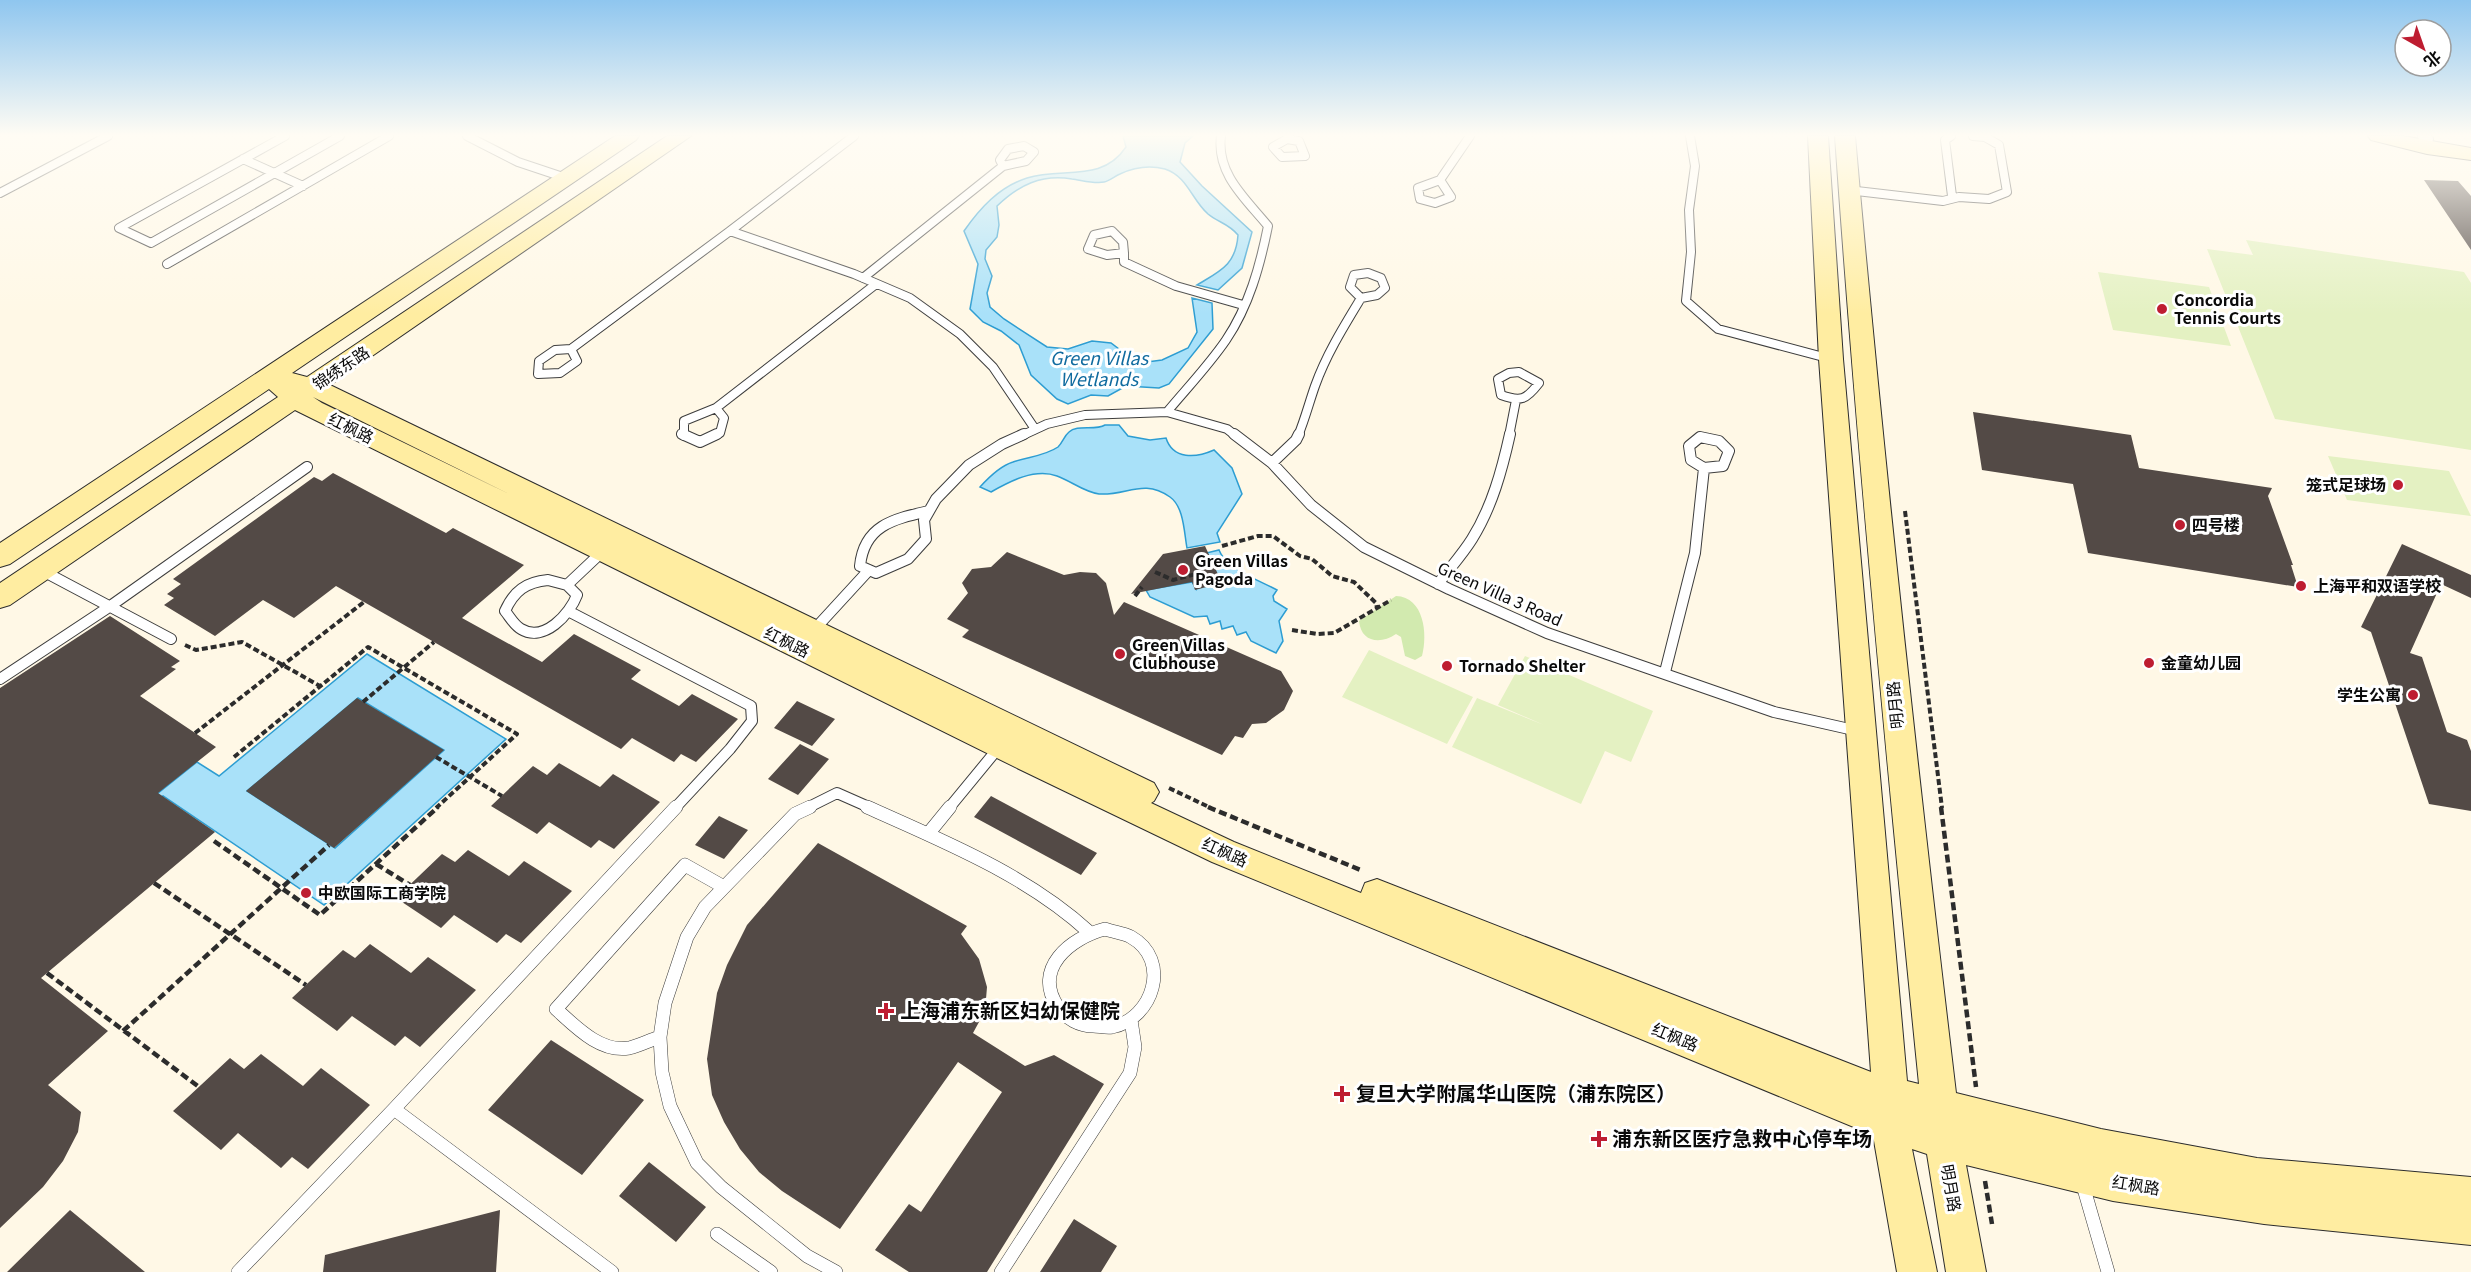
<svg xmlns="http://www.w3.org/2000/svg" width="2471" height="1272" viewBox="0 0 2471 1272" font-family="Georgia,'Noto Sans SC',serif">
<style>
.green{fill:#d2eaaf}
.pitch{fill:#e4f1c2}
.water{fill:#a9e1f9;stroke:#2d9dd2;stroke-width:1.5;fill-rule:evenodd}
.building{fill:#534a46}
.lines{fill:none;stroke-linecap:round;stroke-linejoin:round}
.lane-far2-casing{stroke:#3d3d3d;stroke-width:10}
.lane-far1-casing{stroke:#3d3d3d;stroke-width:12}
.lane-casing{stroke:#3d3d3d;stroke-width:14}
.secondary-casing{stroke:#2c2c2c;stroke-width:2}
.path-far1{stroke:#2c2c2c;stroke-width:4;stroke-dasharray:6 3;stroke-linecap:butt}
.path{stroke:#2c2c2c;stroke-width:4.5;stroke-dasharray:8 4;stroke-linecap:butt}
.lane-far2{stroke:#fff;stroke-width:8}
.lane-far1{stroke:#fff;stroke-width:10}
.lane{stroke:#fff;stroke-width:13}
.secondary{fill:#ffeda1;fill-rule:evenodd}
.poi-dot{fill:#be1d31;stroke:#fff;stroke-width:2}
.labels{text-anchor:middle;stroke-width:6;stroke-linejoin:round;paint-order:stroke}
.poi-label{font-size:16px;font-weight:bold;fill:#0a0a0a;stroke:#fff;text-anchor:start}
.street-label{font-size:16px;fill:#0a0a0a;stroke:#fff}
.water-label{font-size:18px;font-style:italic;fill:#106b9f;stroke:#fff}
.near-poi-label{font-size:20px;font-weight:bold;fill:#0a0a0a;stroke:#fff;text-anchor:start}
</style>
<rect width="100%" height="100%" fill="#fff8e6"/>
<path class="green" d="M1396 596C1424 597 1428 634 1422 656L1415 660 1405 656 1401 637 1396 634C1380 645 1361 642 1359 621Z"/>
<path class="pitch" d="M2246 240 2464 272 2471 283V450L2275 419 2207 249 2253 255Z
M2098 272 2209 287 2231 346 2113 330Z
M2328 456 2449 471 2471 516 2347 500Z
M1369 650 1473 697 1447 744 1342 697Z
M1525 656 1653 711 1631 762 1605 751 1581 804 1452 747 1477 698 1544 725 1498 705Z"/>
<path class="water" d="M1123 136H1193L1185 143 1180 162 1202 186 1252 232 1242 268 1218 290 1197 285C1220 271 1236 265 1238 235 1228 223 1219 223 1208 214 1192 200 1187 176 1165 169 1149 165 1135 167 1120 174 1115 176 1109 181 1104 182 1094 184 1081 180 1072 179 1041 174 1019 185 997 206L999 225 997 237 986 250 985 259 992 276 987 293 990 307 1004 319 1047 347 1068 349 1092 341 1111 343 1127 355 1147 362 1162 360 1188 348 1197 332 1192 298 1212 303 1213 329 1169 384 1159 388 1126 386 1108 396 1091 395 1068 404 1057 399 1031 375 1019 345 1001 331 983 322 970 309 978 264 964 231C980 208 999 187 1027 178 1063 167 1102 183 1126 147Z
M1105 425H1119L1128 436 1150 440 1166 438C1173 460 1196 458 1214 450L1232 468 1242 494 1217 533 1220 542 1187 548C1184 532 1184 507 1170 497 1143 478 1127 496 1099 494 1084 492 1071 481 1057 476 1035 468 1010 481 991 492L980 487C989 477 1000 466 1013 462 1027 457 1045 456 1058 447 1063 442 1064 436 1069 432 1077 424 1095 431 1105 425Z
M1219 550C1226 569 1259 580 1277 590L1273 596 1274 601 1287 609 1279 621 1283 641 1276 653 1251 641 1246 632 1237 635 1233 626 1222 629 1220 621 1210 624 1207 616 1194 617 1150 597 1146 590 1192 582 1196 589 1202 554Z
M367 654 506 739 324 905 163 796 132 814 197 762 219 776ZM358 698 444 750 335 848 247 791Z"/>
<path class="building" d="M2424 180 2458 181 2471 196V250Z
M1973 412 2131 435 2139 468 2272 488 2268 496 2293 565H2291L2298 587 2088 553 2073 484 1982 470Z
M333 473 446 533 453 528 524 565 462 618 542 662 574 634 641 670 631 679 679 706 692 694 738 719 696 762 681 754 674 762 632 738 621 749 336 586 294 618 263 600 215 636 164 605 174 598 167 594 181 584 173 579 314 477 322 481Z
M2402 544 2471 575V598L2441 584 2410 653 2422 657 2447 732 2467 740 2471 751V811L2429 804 2371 632 2361 627Z
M1205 546 1222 583 1195 590 1192 582 1131 594 1163 554Z
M1007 552 1064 575 1080 572 1096 573 1106 583 1114 615 1124 602 1281 671 1293 691 1284 710 1266 723 1252 724 1243 738 1235 736 1222 755 962 637 969 630 947 619 968 593 962 583 972 569 991 567Z
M110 616 180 661 171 667 176 669 140 696 216 747 158 793 215 832 41 978 108 1031 48 1085 81 1112 78 1132 63 1161 43 1187 0 1228V688Z
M357 698 444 750 334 848 246 791Z
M797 701 835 719 812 746 774 728Z
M800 744 829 759 798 795 768 779Z
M559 763 600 787 613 774 660 802 614 849 599 840 591 848 549 822 537 834 491 806 533 766 547 775Z
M991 796 1097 853 1081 875 974 817Z
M719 816 748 830 724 859 695 845Z
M818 843 967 926 961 934 979 959 987 987 985 1011 973 1033 1025 1066 1054 1055 1104 1084 987 1272H909L875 1250 909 1204 921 1212 1002 1092 958 1062 840 1229 782 1191 759 1172 740 1149 724 1122 712 1095 707 1059 717 993 727 965 747 925Z
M468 850 509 876 524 861 572 891 521 943 506 934 497 943 454 915 441 928 396 898 442 854 455 862Z
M370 944 411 973 428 957 476 990 420 1047 405 1036 395 1046 352 1016 337 1031 292 998 343 950 355 958Z
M551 1040 644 1100 582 1175 488 1110Z
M261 1054 303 1086 321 1068 370 1105 308 1169 292 1157 281 1168 238 1133 221 1150 173 1111 230 1058 244 1069Z
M649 1162 706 1207 676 1242 619 1196Z
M70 1210 145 1272H7Z
M500 1210 496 1272H323L325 1255Z
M1074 1219 1117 1246 1101 1272H1040Z"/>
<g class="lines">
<g class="lane-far2-casing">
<path id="lane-far2" d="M285 136 119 228 151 243 340 136
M467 136 518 162 566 178
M854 136 730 231 854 274 910 298 960 334 993 367 1035 429
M1690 136 1695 166 1689 210 1691 252 1686 301 1718 329 1831 359
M1951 136 1945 140 1952 196
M2422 136 2429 139 2427 148
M1287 139 1299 141 1305 156 1282 157 1273 147Z
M1024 146 1034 152 1026 161 1003 166 1000 160 1008 149Z
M243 159 303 186
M1440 180 1451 197 1435 203 1420 199 1418 188Z
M1440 180 1470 136
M1848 190 1943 201 1959 197 1989 199 2007 192 1999 145 1985 137 1973 136
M0 193 108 136
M1112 231 1123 242 1124 253 1107 255 1088 249 1094 235Z
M1124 253V262L1176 286 1243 305
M167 264 389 136
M1368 273 1381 278 1385 288 1377 295 1361 298 1350 287 1354 275Z
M863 278 1003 166
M571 349 577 361 560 373 538 374 539 361 555 350Z
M571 349 730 231
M1519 372 1539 383C1526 400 1521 402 1501 395L1498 379 1509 373Z
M716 408 876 284
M1167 412C1187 388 1209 365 1226 340 1249 306 1260 266 1268 226 1246 199 1216 174 1221 136
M684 436V421L716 408
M714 436 720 433 724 418 716 408
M1021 436 1047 424 1085 415 1167 412 1227 429 1236 436
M1298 436C1305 419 1309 403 1315 386 1326 355 1344 326 1361 298
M1509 436 1516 400"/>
</g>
<g class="lane-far1-casing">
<path id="lane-far1" d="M682 434 700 442 717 434
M1234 434 1272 463 1311 505 1364 547 1449 589 1547 633 1774 712 1858 731
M1700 437 1719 441 1729 451 1723 466 1704 468 1691 460 1689 446Z
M1272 463 1296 440 1299 434
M929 511C894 519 864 525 860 566L876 573 908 559 926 539 924 520 936 499 969 465 1002 444 1024 434
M41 570 171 639
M548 580 567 585 577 595C570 614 544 643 521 629 514 625 510 617 505 611 514 591 526 582 548 580Z
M1438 584C1449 569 1462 555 1472 539 1492 507 1502 470 1510 434
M567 585 603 551
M570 612 751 706 752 721 730 749 675 808
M813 631 869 570
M1665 672 1695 553 1704 468
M0 679 109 607 307 467
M807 808 837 793 871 808
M949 808 1000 746"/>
</g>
<g class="lane-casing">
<path id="lane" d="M810 807 795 814 705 907 687 937 665 1003 660 1037 662 1072 670 1106 697 1163 721 1187 807 1256 836 1272
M867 807C943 841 1027 875 1089 932
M928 834 950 807
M1105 929C1113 932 1124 933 1131 937 1172 960 1153 1019 1112 1027 1106 1028 1099 1026 1093 1026 1080 1026 1066 1019 1058 1007 1032 969 1070 938 1105 929Z
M660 1037C650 1040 639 1046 629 1048 600 1053 575 1026 556 1009L685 865 724 887
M394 1109 612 1272
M2082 1182 2108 1272
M717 1234 771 1272
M238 1272 394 1109 676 807
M1001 1272 1130 1073 1135 1047 1131 1020"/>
</g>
<g class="secondary-casing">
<path id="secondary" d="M615 136H639L636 140 292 373 307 377 667 136H691L330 385 1154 783 1159 792 1154 801 1151 803 1234 842 1361 893 1365 883 1377 879 1871 1072 1819 359 1808 136H1828L1843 359 1907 1081 1919 1084C1887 768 1857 453 1835 136H1855C1883 456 1918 775 1956 1093L2101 1129 2257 1158 2471 1177V1245L2264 1224 2113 1201 1966 1165 1986 1272H1946L1927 1154 1912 1149 1937 1272H1897L1873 1135 1212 862 1019 769 295 410 10 605 0 608V583L278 397 269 389 10 564 0 567V543ZM313 397 323 402 509 494 322 403Z
M2368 136H2403L2471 148V160L2427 154 2371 140Z"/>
</g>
<path class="path-far1" d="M1905 511 1942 808
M1222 546 1258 536H1273L1300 556 1312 559 1332 576 1354 582 1376 603 1377 608
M1155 572 1173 580 1204 572 1197 552
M1135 596 1142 587
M1292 630 1317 634 1334 633 1391 600
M185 645 196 650 242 642 320 686
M363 702 434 642
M195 733 364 602
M234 757 368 647 517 734 436 808
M436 757 502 796
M1169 788 1211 808"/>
<path class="path" d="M1208 807 1363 871
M1941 807 1976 1087
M214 841 320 915 438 807
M376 864 410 885
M154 883 306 985
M47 973 199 1087
M123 1031 329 845
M1985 1181 1992 1224"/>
<use href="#lane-far2" class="lane-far2"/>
<use href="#lane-far1" class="lane-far1"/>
<use href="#lane" class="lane"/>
<use href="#secondary" class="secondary"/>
</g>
<linearGradient id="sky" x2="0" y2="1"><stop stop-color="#8fc6ef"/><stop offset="0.43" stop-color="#fffcf4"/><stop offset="1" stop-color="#fffcf4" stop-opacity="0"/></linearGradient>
<rect width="2471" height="314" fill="url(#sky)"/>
<g class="poi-dot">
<circle cx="2162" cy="309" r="6"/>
<circle cx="2398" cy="485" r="6"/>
<circle cx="2180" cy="525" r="6"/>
<circle cx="1183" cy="570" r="6"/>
<circle cx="2301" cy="586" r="6"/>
<circle cx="1120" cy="654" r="6"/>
<circle cx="2149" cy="663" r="6"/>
<circle cx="1447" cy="666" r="6"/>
<circle cx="2413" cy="695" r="6"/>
<circle cx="306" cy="893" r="6"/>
<path d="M883 1002h6v6h6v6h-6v6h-6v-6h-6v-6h6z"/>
<path d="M1339 1085h6v6h6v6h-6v6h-6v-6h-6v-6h6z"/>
<path d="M1596 1130h6v6h6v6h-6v6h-6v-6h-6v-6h6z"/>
</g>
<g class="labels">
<g class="poi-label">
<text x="2174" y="306">Concordia<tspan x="2174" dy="18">Tennis Courts</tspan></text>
<text x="2386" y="491" text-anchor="end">笼式足球场</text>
<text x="2192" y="531">四号楼</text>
<text x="1195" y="567">Green Villas<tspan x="1195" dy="18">Pagoda</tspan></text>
<text x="2313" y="592">上海平和双语学校</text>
<text x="1132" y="651">Green Villas<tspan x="1132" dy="18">Clubhouse</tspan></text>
<text x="2161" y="669">金童幼儿园</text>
<text x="1459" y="672">Tornado Shelter</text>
<text x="2401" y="701" text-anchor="end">学生公寓</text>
<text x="318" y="899">中欧国际工商学院</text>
</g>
<g class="street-label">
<text transform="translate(341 368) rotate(-34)" y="6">锦绣东路</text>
<text transform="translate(351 428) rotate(26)" y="6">红枫路</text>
<text transform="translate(1500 594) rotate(24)" y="6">Green Villa 3 Road</text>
<text transform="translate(787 642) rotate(26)" y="6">红枫路</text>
<text transform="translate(1895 705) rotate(-96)" y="6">明月路</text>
<text transform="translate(1225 852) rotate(24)" y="6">红枫路</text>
<text transform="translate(1675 1037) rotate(22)" y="6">红枫路</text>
<text transform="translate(2136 1185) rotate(9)" y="6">红枫路</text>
<text transform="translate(1951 1188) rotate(80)" y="6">明月路</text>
</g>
<g class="water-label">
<text x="1099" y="365">Green Villas<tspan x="1099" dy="21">Wetlands</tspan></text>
</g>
<g class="near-poi-label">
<text x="900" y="1018">上海浦东新区妇幼保健院</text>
<text x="1356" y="1101">复旦大学附属华山医院（浦东院区）</text>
<text x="1612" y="1146">浦东新区医疗急救中心停车场</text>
</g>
</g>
<g transform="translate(2423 48) rotate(140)"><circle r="28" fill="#ffffff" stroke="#9d9d9d" stroke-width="1.5"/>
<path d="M0-4.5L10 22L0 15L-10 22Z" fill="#be1d31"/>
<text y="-9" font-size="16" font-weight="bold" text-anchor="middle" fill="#0a0a0a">北</text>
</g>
</svg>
